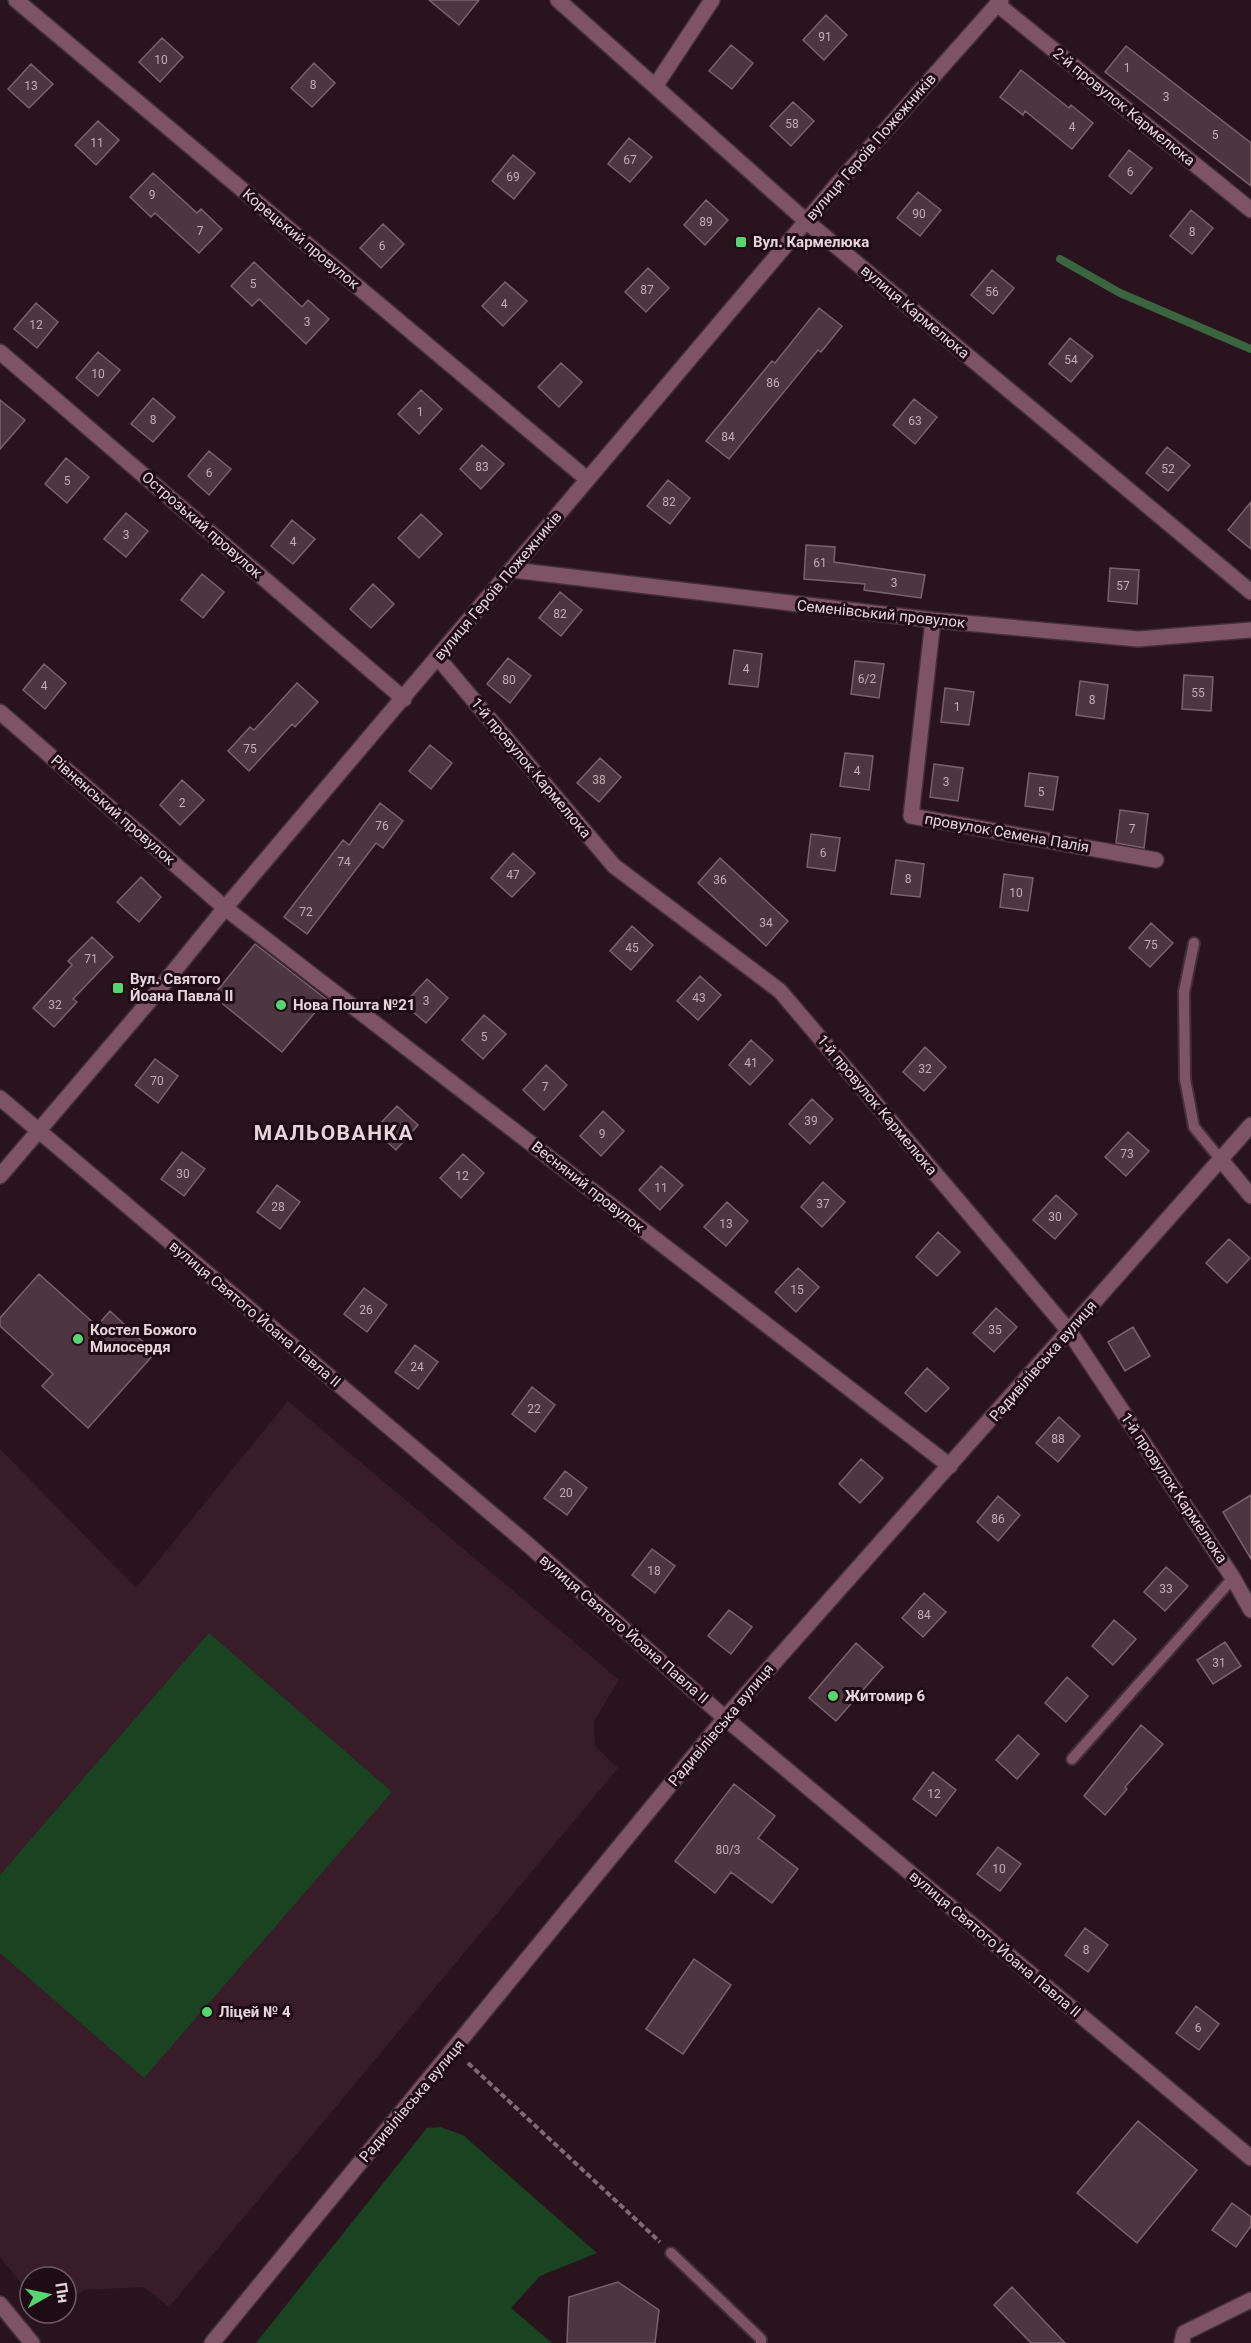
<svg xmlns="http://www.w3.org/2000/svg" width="1251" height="2343" viewBox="0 0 1251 2343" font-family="Roboto,sans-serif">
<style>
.built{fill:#381c28}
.green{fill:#194321}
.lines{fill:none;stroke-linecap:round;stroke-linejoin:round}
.stream{stroke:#3b6440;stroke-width:8}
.building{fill:#4d363f;stroke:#7b616b;stroke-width:1.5}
.service-casing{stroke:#432f38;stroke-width:14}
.minor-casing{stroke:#432f38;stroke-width:18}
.tertiary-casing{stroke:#432f38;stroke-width:18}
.path{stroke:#7e6b73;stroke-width:4;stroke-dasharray:6 3;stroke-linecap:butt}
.service{stroke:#7e5465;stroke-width:10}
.minor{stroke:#7e5465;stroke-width:15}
.tertiary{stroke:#7e5465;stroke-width:15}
.poi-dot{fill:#57d570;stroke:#1f0b14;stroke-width:2}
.labels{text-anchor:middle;stroke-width:6;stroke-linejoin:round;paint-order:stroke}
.number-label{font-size:12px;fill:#bfaeb4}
.street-label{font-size:15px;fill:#e5d6db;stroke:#1f0b14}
.poi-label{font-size:15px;font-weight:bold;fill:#e5d6db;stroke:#1f0b14;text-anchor:start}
.district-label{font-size:21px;font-weight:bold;letter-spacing:1.5px;fill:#e5d6db;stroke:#1f0b14}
</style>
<rect width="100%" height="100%" fill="#29141d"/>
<path class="built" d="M288 1401 619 1680 594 1721 595 1746 618 1768 169 2307 144 2287 84 2290 66 2302V2277H30V2294L0 2257V1449L136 1588Z"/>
<path class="green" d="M209 1633 392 1792 144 2078 0 1953V1875Z
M440 2127 463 2135 597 2253 540 2276 511 2308 552 2343H256L427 2128Z"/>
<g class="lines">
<path class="stream" d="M1060 259 1120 293 1251 349"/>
</g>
<path class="building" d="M429 0H479L459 25Z
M826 15 847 35 824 60 803 40Z
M162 38 183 57 160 82 139 62Z
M731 45 753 63 732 89 709 71Z
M1126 46 1251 143V186L1105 72Z
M314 63 335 83 312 107 291 88Z
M31 64 53 84 29 108 8 89Z
M1021 70 1069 108 1071 105 1093 123 1072 149 1025 111 1023 115 1000 97Z
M793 102 814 121 791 146 770 126Z
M98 121 119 140 96 165 75 145Z
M629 138 652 157 630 182 608 164Z
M1129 150 1152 168 1131 194 1109 176Z
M513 155 535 173 514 199 492 181Z
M153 173 197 213 201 209 222 229 199 253 155 213 151 217 130 197Z
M918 192 941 210 920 236 897 218Z
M706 200 728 220 705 245 684 225Z
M1191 210 1213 228 1192 254 1170 236Z
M383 224 404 244 381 268 360 248Z
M254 262 302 307 308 300 329 319 306 344 259 299 252 306 231 286Z
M648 268 669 288 646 312 625 292Z
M992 270 1014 288 993 314 971 295Z
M505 282 527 301 503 326 482 306Z
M36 303 58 322 37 348 14 329Z
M819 308 842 326 821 352 818 350 729 459 706 441 772 361 775 363Z
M1070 338 1093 356 1071 382 1049 364Z
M98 352 120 370 98 396 76 378Z
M561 363 582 382 559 407 538 387Z
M421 390 442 409 419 434 398 414Z
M153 398 175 417 153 442 131 424Z
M914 399 937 417 915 444 893 425Z
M0 400 25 420 0 449Z
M482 445 504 464 481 489 460 469Z
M1167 447 1190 465 1168 491 1146 473Z
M209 451 231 469 209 495 188 476Z
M66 458 89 477 67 503 45 484Z
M668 480 690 498 670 524 647 506Z
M1251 502V549L1228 530Z
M126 513 148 531 126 557 104 539Z
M421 514 442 534 419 558 398 538Z
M292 520 315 539 293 564 271 546Z
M806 545 835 547 834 562 925 575 921 598 864 590 865 584 804 579Z
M1110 568 1139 570 1137 604 1108 601Z
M202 574 224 592 203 618 181 600Z
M373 584 394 604 371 628 350 609Z
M560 592 582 610 561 636 539 618Z
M734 650 762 654 758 687 729 684Z
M508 658 531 676 510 703 487 684Z
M855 661 884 664 879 698 851 694Z
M44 664 66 683 45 709 23 690Z
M1184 675 1213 677 1211 711 1182 709Z
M1080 681 1108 685 1104 719 1076 715Z
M297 683 318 702 295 727 292 724 249 771 228 751 250 727 254 730Z
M945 688 974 692 969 725 941 722Z
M430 745 452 763 431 789 409 771Z
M845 753 873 756 869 790 840 786Z
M600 758 621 777 599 802 577 783Z
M934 764 963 768 958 801 930 797Z
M1029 773 1058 777 1053 810 1025 806Z
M182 780 204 800 180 825 160 805Z
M380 803 403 821 383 848 376 843 307 934 284 917 343 840 349 845Z
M1120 810 1148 814 1144 848 1116 843Z
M811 834 840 838 835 871 807 867Z
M513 853 535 873 512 897 491 878Z
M720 858 788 921 766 946 698 883Z
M896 860 924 864 920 897 891 894Z
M1004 874 1033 878 1028 911 1000 907Z
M141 877 161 897 139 922 117 902Z
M1151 923 1173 943 1150 967 1129 948Z
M632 926 653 945 631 970 610 951Z
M92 937 113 957 73 999 77 1002 54 1027 33 1008 72 965 68 961Z
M255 944 326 999 282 1052 213 996Z
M700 976 721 995 698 1020 677 1001Z
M427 979 448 998 426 1023 404 1004Z
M484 1015 506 1034 483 1059 462 1040Z
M751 1040 773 1060 750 1085 729 1065Z
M925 1047 946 1067 924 1091 903 1072Z
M155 1059 178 1076 158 1103 135 1085Z
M546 1065 567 1085 544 1110 523 1090Z
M812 1099 833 1119 810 1144 789 1124Z
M397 1106 418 1125 396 1150 374 1130Z
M603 1111 624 1131 601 1156 580 1136Z
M1128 1132 1149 1151 1126 1176 1105 1157Z
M182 1152 205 1169 184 1196 161 1179Z
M463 1154 484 1173 461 1198 440 1178Z
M661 1166 683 1185 660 1210 639 1190Z
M823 1182 845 1202 822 1227 801 1207Z
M277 1185 300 1202 280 1229 257 1212Z
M1056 1195 1077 1214 1055 1239 1033 1220Z
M727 1202 748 1221 726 1246 704 1227Z
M938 1232 960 1252 937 1276 916 1257Z
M1229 1239 1250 1258 1227 1283 1206 1263Z
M798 1268 819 1287 796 1312 775 1292Z
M39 1274 97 1326 110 1311 155 1353 88 1428 42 1386 53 1374 0 1326V1318Z
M364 1288 387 1305 367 1332 344 1314Z
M996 1308 1017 1327 994 1352 973 1333Z
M1133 1327 1150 1356 1125 1371 1108 1342Z
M415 1345 438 1362 418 1389 395 1372Z
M927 1368 949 1388 926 1412 905 1393Z
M532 1387 555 1405 535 1432 512 1414Z
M1059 1417 1080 1436 1058 1462 1036 1443Z
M861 1459 883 1478 860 1503 839 1484Z
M565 1471 587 1488 567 1515 544 1498Z
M1251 1495V1559L1223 1512Z
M998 1496 1020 1515 998 1541 977 1522Z
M652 1549 675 1566 655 1593 632 1575Z
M1166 1567 1188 1586 1165 1611 1144 1592Z
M924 1593 946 1612 923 1637 902 1618Z
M729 1610 752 1627 731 1654 708 1636Z
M1114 1620 1136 1639 1113 1665 1092 1646Z
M1225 1642 1241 1666 1213 1684 1197 1660Z
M856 1643 883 1667 836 1721 809 1698Z
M1067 1677 1088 1696 1066 1722 1045 1703Z
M1141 1725 1163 1744 1125 1787 1127 1789 1105 1815 1084 1796Z
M1018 1735 1039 1754 1017 1779 996 1760Z
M933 1772 956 1790 936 1816 913 1799Z
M734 1784 775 1816 758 1838 798 1869 772 1903 731 1872 715 1893 675 1861Z
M998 1847 1021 1864 1000 1891 977 1874Z
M1085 1928 1108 1945 1088 1972 1065 1955Z
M694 1959 731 1985 683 2054 646 2029Z
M1196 2006 1219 2024 1199 2050 1176 2033Z
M1138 2121 1197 2170 1137 2243 1077 2193Z
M1232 2203 1251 2217V2226L1236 2247 1212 2230Z
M618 2282 659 2310 655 2343H567L569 2297Z
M1012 2287 1065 2343H1031L994 2305Z"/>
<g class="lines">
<g class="service-casing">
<path id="service" d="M1194 943 1184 992 1185 1079 1194 1127 1221 1160
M1072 1759 1233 1578
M671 2253 761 2339V2343"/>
</g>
<g class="minor-casing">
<path id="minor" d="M16 0 587 479
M558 0 806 221 1251 592
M997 4 1251 210
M656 85 712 0
M0 352 404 699
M513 570 933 620 1138 639 1251 630
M933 620 911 816 1156 860
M438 658 614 866 780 991 1069 1331 1233 1578 1251 1610
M0 712 225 908 950 1466
M1251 1125 725 1718 1251 2158
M1221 1160 1251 1196
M1182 2343 1184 2333 1251 2300"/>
</g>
<g class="tertiary-casing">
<path id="tertiary" d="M0 1098 525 1542 725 1718 212 2343
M0 1176 157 992 225 908 835 187 1001 0
M0 2304 32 2343"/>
</g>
<path class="path" d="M468 2063 660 2242"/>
<use href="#service" class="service"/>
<use href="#minor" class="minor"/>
<use href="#tertiary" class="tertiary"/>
</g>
<g class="poi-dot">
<rect x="735" y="236" width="12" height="12" rx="3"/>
<rect x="112" y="982" width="12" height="12" rx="3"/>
<circle cx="281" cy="1005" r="6"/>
<circle cx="78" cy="1339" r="6"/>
<circle cx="833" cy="1696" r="6"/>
<circle cx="207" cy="2012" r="6"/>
</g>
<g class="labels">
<g class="number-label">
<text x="825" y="41">91</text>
<text x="161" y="64">10</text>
<text x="1127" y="72">1</text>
<text x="313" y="89">8</text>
<text x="31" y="90">13</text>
<text x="1166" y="101">3</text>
<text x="792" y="128">58</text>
<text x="1072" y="131">4</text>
<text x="1215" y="139">5</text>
<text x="97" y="147">11</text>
<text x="630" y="164">67</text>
<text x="1130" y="176">6</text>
<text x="513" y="181">69</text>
<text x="152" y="199">9</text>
<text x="919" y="218">90</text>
<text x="706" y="226">89</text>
<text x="200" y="235">7</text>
<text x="1192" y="236">8</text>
<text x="382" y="250">6</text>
<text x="253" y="288">5</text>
<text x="647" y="294">87</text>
<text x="992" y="296">56</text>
<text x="504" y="308">4</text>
<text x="307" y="326">3</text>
<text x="36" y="329">12</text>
<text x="1071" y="364">54</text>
<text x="98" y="378">10</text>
<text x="773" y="387">86</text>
<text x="420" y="416">1</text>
<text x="153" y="424">8</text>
<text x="915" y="425">63</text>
<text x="728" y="441">84</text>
<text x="482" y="471">83</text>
<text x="1168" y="473">52</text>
<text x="209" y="477">6</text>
<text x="67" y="485">5</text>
<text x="669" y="506">82</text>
<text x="126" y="539">3</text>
<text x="293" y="546">4</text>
<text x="820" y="567">61</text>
<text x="894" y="587">3</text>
<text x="1123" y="590">57</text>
<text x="560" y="618">82</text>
<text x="746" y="673">4</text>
<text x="867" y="683">6/2</text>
<text x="509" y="684">80</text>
<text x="44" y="690">4</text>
<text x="1198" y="697">55</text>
<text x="1092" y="704">8</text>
<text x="957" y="711">1</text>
<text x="250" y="753">75</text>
<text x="857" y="775">4</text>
<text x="599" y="784">38</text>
<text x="946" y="786">3</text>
<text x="1041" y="796">5</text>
<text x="182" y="807">2</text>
<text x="382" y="830">76</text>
<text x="1132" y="833">7</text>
<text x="823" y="857">6</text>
<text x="344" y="866">74</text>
<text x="513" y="879">47</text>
<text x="908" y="883">8</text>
<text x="720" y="884">36</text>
<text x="1016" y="897">10</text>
<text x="306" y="916">72</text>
<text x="766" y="927">34</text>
<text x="1151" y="949">75</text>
<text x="632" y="952">45</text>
<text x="91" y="963">71</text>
<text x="699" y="1002">43</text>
<text x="426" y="1005">3</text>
<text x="55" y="1009">32</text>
<text x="484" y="1041">5</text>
<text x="751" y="1067">41</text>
<text x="925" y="1073">32</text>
<text x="157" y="1085">70</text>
<text x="545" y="1091">7</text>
<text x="811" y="1125">39</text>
<text x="602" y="1138">9</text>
<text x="1127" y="1158">73</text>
<text x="183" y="1178">30</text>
<text x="462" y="1180">12</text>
<text x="661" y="1192">11</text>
<text x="823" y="1208">37</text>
<text x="278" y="1211">28</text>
<text x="1055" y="1221">30</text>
<text x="726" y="1228">13</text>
<text x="797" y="1294">15</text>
<text x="366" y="1314">26</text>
<text x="995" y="1334">35</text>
<text x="417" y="1371">24</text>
<text x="534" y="1413">22</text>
<text x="1058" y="1443">88</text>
<text x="566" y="1497">20</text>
<text x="998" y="1523">86</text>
<text x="654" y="1575">18</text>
<text x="1166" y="1593">33</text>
<text x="924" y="1619">84</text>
<text x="1219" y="1667">31</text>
<text x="934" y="1798">12</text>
<text x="728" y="1854">80/3</text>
<text x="999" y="1873">10</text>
<text x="1086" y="1954">8</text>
<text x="1198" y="2032">6</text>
</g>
<g class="street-label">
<text transform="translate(1124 107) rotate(39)" y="5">2-й провулок Кармелюка</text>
<text transform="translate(871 147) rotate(-49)" y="5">вулиця Героїв Пожежників</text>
<text transform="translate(301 239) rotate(40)" y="5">Корецький провулок</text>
<text transform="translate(915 312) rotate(40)" y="5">вулиця Кармелюка</text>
<text transform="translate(202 525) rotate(41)" y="5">Острозький провулок</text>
<text transform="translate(498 586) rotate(-50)" y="5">вулиця Героїв Пожежників</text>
<text transform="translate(881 614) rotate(6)" y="5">Семенівський провулок</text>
<text transform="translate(531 768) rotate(50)" y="5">1-й провулок Кармелюка</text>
<text transform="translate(113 810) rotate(41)" y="5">Рівненський провулок</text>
<text transform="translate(1007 833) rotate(10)" y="5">провулок Семена Палія</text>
<text transform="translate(877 1105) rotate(50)" y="5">1-й провулок Кармелюка</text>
<text transform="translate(588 1187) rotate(38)" y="5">Весняний провулок</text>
<text transform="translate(255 1314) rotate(40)" y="5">вулиця Святого Йоана Павла II</text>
<text transform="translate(1043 1361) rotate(-49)" y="5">Радивілівська вулиця</text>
<text transform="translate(1174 1488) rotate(56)" y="5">1-й провулок Кармелюка</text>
<text transform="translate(624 1629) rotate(41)" y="5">вулиця Святого Йоана Павла II</text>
<text transform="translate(721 1725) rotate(-50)" y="5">Радивілівська вулиця</text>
<text transform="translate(995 1944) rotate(40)" y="5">вулиця Святого Йоана Павла II</text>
<text transform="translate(412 2101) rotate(-50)" y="5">Радивілівська вулиця</text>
</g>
<g class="poi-label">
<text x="753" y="247">Вул. Кармелюка</text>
<text x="130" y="984">Вул. Святого<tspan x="130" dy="17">Йоана Павла ІІ</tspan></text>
<text x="293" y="1010">Нова Пошта №21</text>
<text x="90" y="1335">Костел Божого<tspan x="90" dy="17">Милосердя</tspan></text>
<text x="845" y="1701">Житомир 6</text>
<text x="219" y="2017">Ліцей № 4</text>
</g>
<g class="district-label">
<text x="334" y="1140">МАЛЬОВАНКА</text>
</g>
</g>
<g transform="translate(48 2295) rotate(81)"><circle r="28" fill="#1f0b14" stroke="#6e5c64" stroke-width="1.5"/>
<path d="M0-4.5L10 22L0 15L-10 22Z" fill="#57d570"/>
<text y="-9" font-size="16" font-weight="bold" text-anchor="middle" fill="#e5d6db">Пн</text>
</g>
</svg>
